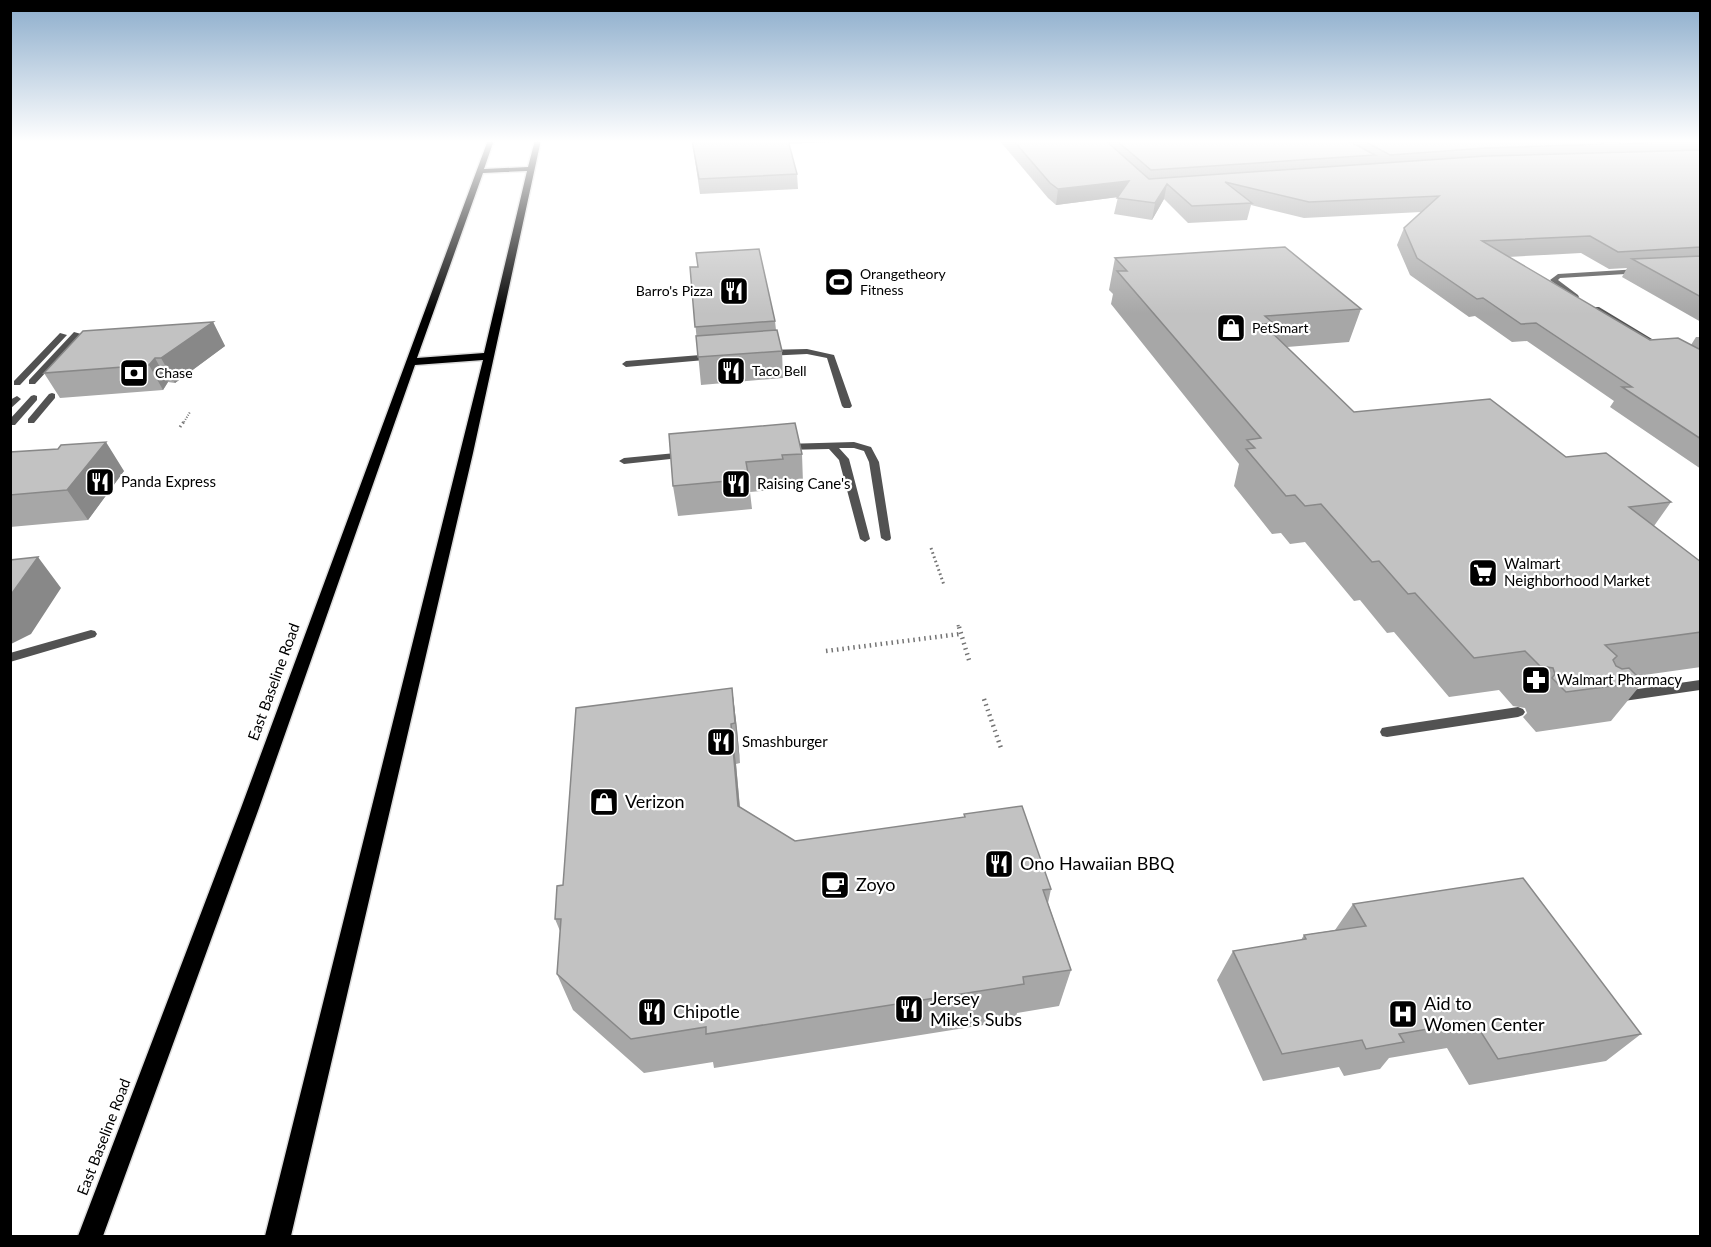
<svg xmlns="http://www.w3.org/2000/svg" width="1711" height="1247" viewBox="0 0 1711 1247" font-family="Lato,sans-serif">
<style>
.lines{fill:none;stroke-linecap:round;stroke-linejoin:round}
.primary-casing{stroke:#dbdbdb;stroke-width:3}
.path-far2{stroke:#747474;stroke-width:2;stroke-dasharray:1 1.5;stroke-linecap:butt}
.path-far1{stroke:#747474;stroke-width:3;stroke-dasharray:1.5 3;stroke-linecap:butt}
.path{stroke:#747474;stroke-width:4.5;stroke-dasharray:1.5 4;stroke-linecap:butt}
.service{fill:#525252;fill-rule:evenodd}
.minor{fill:#525252;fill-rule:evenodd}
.primary{fill:#000;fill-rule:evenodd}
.wall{fill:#a7a7a7}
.shaded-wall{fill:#888}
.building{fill:#c2c2c2;stroke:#888;stroke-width:1.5}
.labels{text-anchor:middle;stroke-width:4.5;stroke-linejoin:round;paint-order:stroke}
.far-poi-label{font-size:14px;fill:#000;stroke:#fff;text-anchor:start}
.poi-label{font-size:15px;fill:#000;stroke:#fff;text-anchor:start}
.street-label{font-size:15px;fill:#000;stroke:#fff}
.near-poi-label{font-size:18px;fill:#000;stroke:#fff;text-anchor:start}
</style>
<rect width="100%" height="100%" fill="#fff"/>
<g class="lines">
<g class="primary-casing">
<path id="primary" d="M488 140H494L484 169 528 167 535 140H541L473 453 291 1236H265L483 360 415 365 259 808 103 1236H78L241 808ZM527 171 484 353 417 358 483 173Z"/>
</g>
<path class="path-far2" d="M184 422 190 412"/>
<path class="path-far1" d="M180 427 185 420
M931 548 944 585
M958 625 959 629"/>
<path class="path" d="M959 627 969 660
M826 651 960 634
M984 699 1002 751"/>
<path class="service" d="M74 332 81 334 35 384H29V380Z
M60 333 67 335 20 385H14V381Z
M807 349 834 355 852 406 850 408H844L842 406 827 358 807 354 766 356 762 353 766 350Z
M713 354 717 357 716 359 626 367 622 364 626 361Z
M52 393 55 394V398L34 423H28V419L49 394Z
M34 395 37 396V400L15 425H10V419L31 396Z
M17 396 21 399 10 409V400Z
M854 442 871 447 879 462 891 538 890 540 886 541 881 538 869 462 864 451 854 448H839L849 459 870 539 865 542 860 539 839 460 829 449 784 450 779 447 784 444Z
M686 452 691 455 689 457 624 464 619 461 624 458Z
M91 630 95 631 97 634 95 637 10 662V653Z
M1700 680V690L1617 702 1612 700 1611 697 1612 694 1617 692Z
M1518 707 1523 709 1525 712 1523 715 1518 717 1387 737 1382 736 1380 732 1382 728 1387 727Z"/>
<path class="minor" d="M1639 269 1643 271 1642 273 1560 278 1558 280 1578 295 1579 297 1575 299 1550 280 1558 274Z
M1593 307H1599L1652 339 1645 341 1593 311Z"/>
<use href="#primary" class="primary"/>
</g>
<path class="wall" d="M692 140H854V141L789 144 797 174 798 189 700 194Z
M999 140H1701V322L1622 277 1627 268 1609 269 1581 253 1508 257 1650 340 1691 345 1696 337H1701V469L1610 407 1614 401 1527 341 1512 342 1475 316 1469 317 1410 275 1397 245 1404 228 1421 212 1304 218 1251 205 1247 220 1188 223 1164 199 1152 220 1114 214 1118 197 1056 205 1048 198Z
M1115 258 1361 309 1349 342 1287 347 1354 412 1566 457 1671 502 1654 526 1701 562V667L1637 676 1643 682 1611 721 1536 732 1523 717 1527 713 1525 708 1513 706 1499 690 1449 697 1394 632 1387 633 1360 600 1354 601 1305 542 1290 544 1281 533 1272 534 1234 486 1239 464 1111 304 1113 294 1109 290Z
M690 267H698L775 321 776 330 782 351 783 378 701 385Z
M213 322 225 346 175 383 168 382 163 390 60 398 44 373Z
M669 434 802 454 803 483 785 485V489L750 492 752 509 678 516 673 486Z
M58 449 124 471 88 520 10 527V452Z
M732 688 737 729 740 763 736 764 740 807 795 841 964 818V814L1051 889 1048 903 1071 970 1059 1006 1017 1013 1015 1020 714 1068 713 1062 644 1073 573 1010 557 974 560 931 555 919 563 885Z
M1353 904 1641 1034 1606 1061 1469 1085 1447 1048 1389 1058 1380 1069 1344 1076 1339 1067 1263 1081 1217 980 1233 951 1301 940 1304 935 1335 930Z"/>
<path class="shaded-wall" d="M1129 181 1126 196 1056 205 1058 189Z
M1167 184 1164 199 1152 220 1155 203Z
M213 322 225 346 175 383 161 358Z
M155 358 168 382 163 390 149 365Z
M106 442 124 471 88 520 67 490Z
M38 557 61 588 31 634 11 644 10 596Z
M732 688 737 729 740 763 735 723Z
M731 724 736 764 743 845 738 806Z"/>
<path class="building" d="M692 140H788L797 174 699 179Z
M1013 140H1105L1149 179 1486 156 1701 150V247L1618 252 1590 236 1482 241 1650 340 1678 338 1701 350V439L1622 387H1632L1536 323 1521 324 1483 298 1477 299 1417 258 1404 228 1439 196 1309 202 1225 182 1252 203 1192 206 1167 184 1155 203 1117 198 1129 181 1058 189 1050 183Z
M1116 140H1347L1375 155 1151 170Z
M1362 140H1594L1604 144 1486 148 1390 155Z
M1612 140H1701V141L1621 144Z
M1285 247 1361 309 1265 316 1273 323 1263 324 1354 412 1490 399 1566 457 1606 453 1671 502 1629 507 1701 562V632L1605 645 1617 656 1613 660 1616 666 1622 669 1629 668 1643 682 1566 692 1552 678 1555 674 1553 668 1540 666 1525 651 1474 658 1415 593 1408 594 1379 561 1372 562 1321 504 1305 506 1295 495 1286 496 1246 449 1255 448 1247 440 1261 438 1117 271H1127L1115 258Z
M759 249 775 321 695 327 690 267H698L696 253Z
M1701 256V297L1632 259Z
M213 322 161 358H155L149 365 44 373 83 331Z
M777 330 782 351 698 357 696 336Z
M795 423 802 454 782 455 783 459 746 462 749 479 673 486 669 434Z
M106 442 67 490 10 495V452L58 449 61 445Z
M38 557 10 596V560Z
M732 688 735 723 731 724 738 806 795 841 965 817 964 814 1022 806 1051 889 1043 890 1071 970 1023 977 1024 984 706 1034V1027L631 1039 557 974 561 919H555L557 886 563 885 576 708Z
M1523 878 1641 1034 1498 1059 1474 1021 1399 1034 1404 1042 1366 1049 1362 1040 1282 1054 1233 951 1306 939 1304 935 1366 926 1353 904Z"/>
<linearGradient id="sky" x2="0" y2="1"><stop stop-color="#8baccb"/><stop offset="0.45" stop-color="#fff"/><stop offset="1" stop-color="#fff" stop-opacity="0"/></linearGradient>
<rect width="1711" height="314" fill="url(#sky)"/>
<defs>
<g id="stadium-square" transform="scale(1.5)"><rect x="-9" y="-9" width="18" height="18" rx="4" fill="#000" stroke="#fff"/><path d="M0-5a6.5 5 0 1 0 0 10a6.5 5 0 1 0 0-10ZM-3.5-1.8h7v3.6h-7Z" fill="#fff"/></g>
<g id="restaurant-square" transform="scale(1.5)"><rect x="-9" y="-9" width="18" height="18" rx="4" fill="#000" stroke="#fff"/><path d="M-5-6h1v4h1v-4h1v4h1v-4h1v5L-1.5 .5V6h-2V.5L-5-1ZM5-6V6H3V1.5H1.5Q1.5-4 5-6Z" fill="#fff"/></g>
<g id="shop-square" transform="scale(1.5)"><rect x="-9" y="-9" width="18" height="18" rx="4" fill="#000" stroke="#fff"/><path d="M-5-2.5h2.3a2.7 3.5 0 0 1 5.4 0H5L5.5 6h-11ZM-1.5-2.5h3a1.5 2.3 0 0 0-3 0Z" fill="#fff"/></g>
<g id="bank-square" transform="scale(1.5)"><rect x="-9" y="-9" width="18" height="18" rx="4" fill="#000" stroke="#fff"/><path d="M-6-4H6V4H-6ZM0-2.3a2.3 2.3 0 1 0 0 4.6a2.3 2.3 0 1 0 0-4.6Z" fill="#fff"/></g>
<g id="supermarket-square" transform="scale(1.5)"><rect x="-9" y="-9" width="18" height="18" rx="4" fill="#000" stroke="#fff"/><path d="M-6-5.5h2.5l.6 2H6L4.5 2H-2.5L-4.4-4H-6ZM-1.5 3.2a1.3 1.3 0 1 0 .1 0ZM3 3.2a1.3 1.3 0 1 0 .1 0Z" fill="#fff"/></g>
<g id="pharmacy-square" transform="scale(1.5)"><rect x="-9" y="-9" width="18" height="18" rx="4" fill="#000" stroke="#fff"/><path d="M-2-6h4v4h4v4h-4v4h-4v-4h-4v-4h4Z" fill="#fff"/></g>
<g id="cafe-square" transform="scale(1.5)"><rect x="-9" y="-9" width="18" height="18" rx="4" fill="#000" stroke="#fff"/><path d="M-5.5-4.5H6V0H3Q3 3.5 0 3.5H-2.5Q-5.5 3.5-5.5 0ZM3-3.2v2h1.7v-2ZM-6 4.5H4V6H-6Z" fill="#fff"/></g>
<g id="hospital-square" transform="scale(1.5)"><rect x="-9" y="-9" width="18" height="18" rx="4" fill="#000" stroke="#fff"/><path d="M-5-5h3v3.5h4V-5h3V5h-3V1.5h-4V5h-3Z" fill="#fff"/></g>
</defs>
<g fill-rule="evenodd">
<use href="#stadium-square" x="839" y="282"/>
<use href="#restaurant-square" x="734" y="291"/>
<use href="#shop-square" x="1231" y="328"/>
<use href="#restaurant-square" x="731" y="371"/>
<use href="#bank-square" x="134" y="373"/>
<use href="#restaurant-square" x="100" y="482"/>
<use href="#restaurant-square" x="736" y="484"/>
<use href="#supermarket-square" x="1483" y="573"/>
<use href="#pharmacy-square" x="1536" y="680"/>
<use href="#restaurant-square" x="721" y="742"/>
<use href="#shop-square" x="604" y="802"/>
<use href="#restaurant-square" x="999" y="864"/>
<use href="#cafe-square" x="835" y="885"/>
<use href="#restaurant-square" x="909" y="1009"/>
<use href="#restaurant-square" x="652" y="1012"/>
<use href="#hospital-square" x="1403" y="1014"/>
</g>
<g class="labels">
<g class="far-poi-label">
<text x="860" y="279">Orangetheory<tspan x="860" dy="16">Fitness</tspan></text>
<text x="713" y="296" text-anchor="end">Barro's Pizza</text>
<text x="1252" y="333">PetSmart</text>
<text x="752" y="376">Taco Bell</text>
<text x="155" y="378">Chase</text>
</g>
<g class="poi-label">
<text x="121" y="487">Panda Express</text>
<text x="757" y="489">Raising Cane's</text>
<text x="1504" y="569">Walmart<tspan x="1504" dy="17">Neighborhood Market</tspan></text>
<text x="1557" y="685">Walmart Pharmacy</text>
<text x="742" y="747">Smashburger</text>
</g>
<g class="street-label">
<text transform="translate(274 682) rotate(-70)" y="5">East Baseline Road</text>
<text transform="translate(104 1137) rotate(-69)" y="5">East Baseline Road</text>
</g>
<g class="near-poi-label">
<text x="625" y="808">Verizon</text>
<text x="1020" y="870">Ono Hawaiian BBQ</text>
<text x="856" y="891">Zoyo</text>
<text x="930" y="1005">Jersey<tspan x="930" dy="21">Mike's Subs</tspan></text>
<text x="1424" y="1010">Aid to<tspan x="1424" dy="21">Women Center</tspan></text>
<text x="673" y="1018">Chipotle</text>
</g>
</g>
<rect width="1711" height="1247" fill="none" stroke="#000000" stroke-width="24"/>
</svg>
